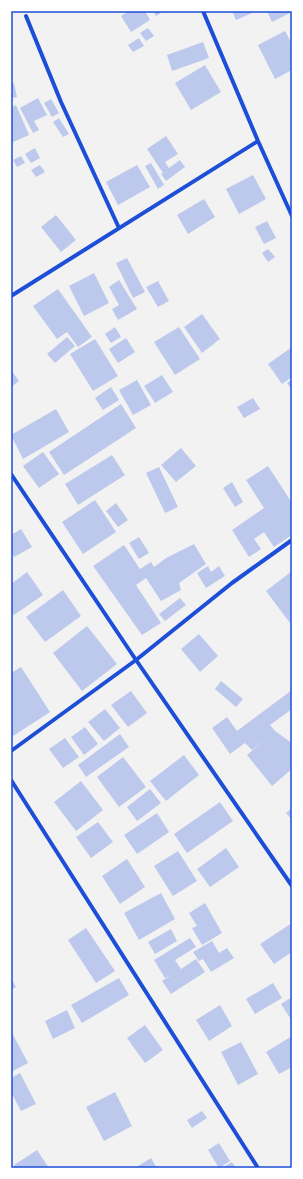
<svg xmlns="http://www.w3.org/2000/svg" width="303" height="1179" viewBox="0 0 303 1179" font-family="'Work Sans',sans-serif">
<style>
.building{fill:#bdc9ec}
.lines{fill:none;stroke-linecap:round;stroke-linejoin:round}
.minor{stroke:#1d4ed8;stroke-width:4}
.neatline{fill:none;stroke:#1d4ed8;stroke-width:1.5}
</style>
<rect width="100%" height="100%" fill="#f2f2f2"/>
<path class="building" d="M129 11H145L150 20 131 32 121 16Z
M153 11H164L156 16Z
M232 11H251L252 13 236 20Z
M267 11H292V12L272 22Z
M148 28 154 36 146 41 140 33Z
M285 31 292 44V70L275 79 258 45Z
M139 38 144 46 133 52 128 45Z
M203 42 209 58 172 71 167 55Z
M205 65 221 92 191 110 175 83Z
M14 83 17 97 11 98V84Z
M38 98 47 115 34 121 39 130 33 133 20 108Z
M51 99 59 113 52 117 44 103Z
M16 105 29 135 11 143V107Z
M59 118 69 134 63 137 53 122Z
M166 136 178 154 165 162 169 168 180 160 185 167 166 181 161 174 163 173 147 149Z
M35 148 40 158 31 163 25 154Z
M21 156 25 163 17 167 13 160Z
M151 163 164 185 158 189 145 166Z
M40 165 45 172 36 177 31 170Z
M137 165 150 187 118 205 106 182Z
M253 175 266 199 239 214 226 189Z
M204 199 215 217 188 234 177 215Z
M56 215 76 240 61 252 41 227Z
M267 221 276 238 264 244 255 227Z
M268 249 275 257 268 262 262 253Z
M127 258 145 292 133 298 116 263Z
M94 273 109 303 84 316 69 286Z
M119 280 137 309 118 320 112 309 119 305 109 287Z
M158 281 169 301 158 307 146 287Z
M58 289 92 337 78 347 67 332 57 339 33 306Z
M202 314 220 339 202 353 184 327Z
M115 327 121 337 111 343 105 334Z
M179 327 200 359 175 375 154 342Z
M67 337 75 346 55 363 47 354Z
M126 338 135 352 118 363 109 349Z
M95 339 118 376 93 391 70 354Z
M292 347V377L282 384 268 364Z
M11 370 19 381 11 387Z
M162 375 173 392 155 403 144 386Z
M292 379V390L287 383Z
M137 380 151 405 133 415 119 390Z
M111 387 119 400 103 410 95 398Z
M253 398 260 409 244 418 237 407Z
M121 404 136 428 64 475 49 452Z
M56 409 69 432 23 459 11 435Z
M181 448 196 466 176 482 161 465Z
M43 452 59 474 39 488 23 466Z
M112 455 125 475 78 505 65 484Z
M268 466 292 503V535L274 547 264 532 254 539 261 549 249 557 232 530 264 508 246 480Z
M159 467 178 507 165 513 146 473Z
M232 482 243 502 235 507 223 488Z
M95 500 116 532 83 554 62 522Z
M116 503 128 520 118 527 106 511Z
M21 529 32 547 14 557 11 552V535Z
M139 537 149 553 139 559 129 543Z
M194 544 206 564 179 583 181 590 161 601 146 578 136 585 161 623 142 635 93 566 124 545 140 569 151 562 154 567 166 558Z
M208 566 211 572 219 566 225 576 206 588 197 573Z
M292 571V621L290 623 266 591Z
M27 572 43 595 14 615 11 610V584Z
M63 590 81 616 45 642 26 617Z
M180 598 186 605 165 621 159 614Z
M87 626 117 664 82 691 53 653Z
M199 634 218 656 200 672 181 649Z
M21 667 50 712 13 736 11 734V673Z
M221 681 243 699 236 707 215 689Z
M292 690V709L270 725 275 731 292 743V769L272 786 247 755 266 738 252 750 245 743 230 754 212 728 227 717 237 731Z
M131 691 147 713 128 727 111 705Z
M105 709 120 728 104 741 88 722Z
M85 727 98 744 84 755 71 737Z
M120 734 129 747 86 777 78 765Z
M65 738 79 757 63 768 49 749Z
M184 755 199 775 166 801 150 781Z
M123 757 146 787 119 807 97 777Z
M81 781 103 810 76 831 54 802Z
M150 789 161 803 137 821 127 807Z
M220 802 233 821 187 853 174 834Z
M292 808V820L286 813Z
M157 813 169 832 137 854 124 835Z
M98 822 113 842 91 858 76 837Z
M226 848 239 867 210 887 197 869Z
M178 851 197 881 173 896 154 866Z
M127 859 145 887 120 904 102 876Z
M161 893 175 919 139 940 124 913Z
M205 903 222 933 202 945 192 928 197 926 189 913Z
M292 923V952L274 964 260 944Z
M86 928 115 971 96 983 68 940Z
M171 929 177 941 155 954 148 942Z
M190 938 196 947 175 960 181 969 196 959 205 972 171 994 162 981 171 975 165 978 154 960Z
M212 941 219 953 227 948 234 958 211 972 203 959 199 961 193 952Z
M11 978 16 987 11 990Z
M119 978 129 995 82 1023 71 1005Z
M273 983 282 998 255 1014 246 999Z
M292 997V1021L281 1004Z
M220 1005 232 1026 209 1041 196 1020Z
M67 1010 75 1028 53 1039 45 1021Z
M145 1025 163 1050 145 1063 127 1038Z
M11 1031 28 1063 11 1072Z
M292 1036V1067L279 1074 266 1052Z
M241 1042 258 1074 238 1085 221 1052Z
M20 1073 36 1104 21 1111 11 1092V1078Z
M115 1092 132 1126 104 1141 86 1107Z
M202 1111 207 1118 192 1128 187 1120Z
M219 1143 230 1161 219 1168 208 1150Z
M37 1150 49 1168H16L14 1165Z
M151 1158 157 1168H139L138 1166Z
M232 1162 236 1168H222Z"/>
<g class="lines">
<path class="minor" d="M203 11 258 141 292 216
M26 16 61 102 119 228
M11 296 258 141
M11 474 136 660 292 886
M11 751 136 660 232 583 292 540
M11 780 258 1168"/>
</g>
<rect width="303" height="1179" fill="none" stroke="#ffffff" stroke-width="24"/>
<rect x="12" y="12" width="279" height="1155" class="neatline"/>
</svg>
